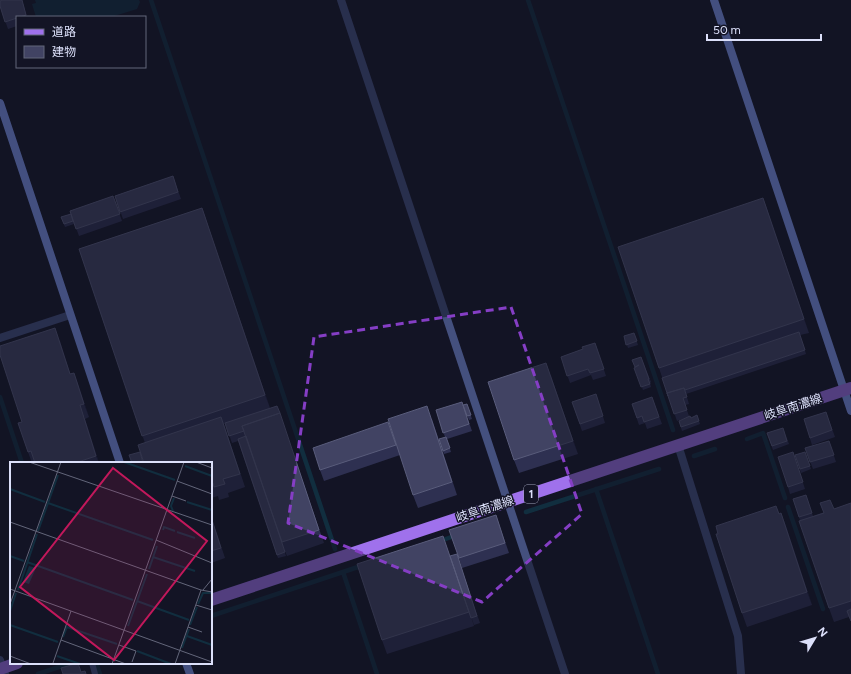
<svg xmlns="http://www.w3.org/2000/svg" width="851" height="674" viewBox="0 0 851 674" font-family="Figtree,'Noto Sans JP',sans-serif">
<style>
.water{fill:#112e3f}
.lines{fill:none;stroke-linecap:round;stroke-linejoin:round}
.stream{stroke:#112e3f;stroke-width:4.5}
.lane{stroke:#44507e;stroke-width:6}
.street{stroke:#44507e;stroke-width:8}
.secondary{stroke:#7f98ee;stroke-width:8}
.primary{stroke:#9f71ec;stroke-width:12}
.wall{fill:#2e3051}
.shaded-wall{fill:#1b1d38}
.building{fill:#414363;stroke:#595c7b}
.marked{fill:none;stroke:#853ec5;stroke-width:3;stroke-dasharray:8 5;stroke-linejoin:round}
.labels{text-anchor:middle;stroke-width:3;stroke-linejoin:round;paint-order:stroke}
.shield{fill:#131425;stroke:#a0a3ba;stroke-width:1}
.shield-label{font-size:11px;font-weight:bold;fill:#dce0fa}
.street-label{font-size:12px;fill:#dce0fa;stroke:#131425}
.inset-river{fill:none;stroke:#112e3f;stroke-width:2}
.inset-road{fill:none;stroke:#63667a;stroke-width:1}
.view{fill:#c2185b;fill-opacity:0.15;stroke:#c2185b;stroke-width:2}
.inset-edge{fill:none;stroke:#dce0fa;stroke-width:2}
</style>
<rect width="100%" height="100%" fill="#131425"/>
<path class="water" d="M35 0H139L140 2 137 9 111 17H36L32 4 36 3Z"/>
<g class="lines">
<path class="stream" d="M151 0 335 549
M528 0 673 430
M0 397 22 463
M747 439 763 433 785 498
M694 456 715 449
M596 489 658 674
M788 507 823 609
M526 512 659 469
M440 541 457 535
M343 572 377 674
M211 616 364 565
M96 663 100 674
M38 674 71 663"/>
<path class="lane" d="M92 663 95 674"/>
<path class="street" d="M341 0 565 674
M0 338 70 315
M678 445 738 636 741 674
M0 660 5 674"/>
<path class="secondary" d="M714 0 851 411
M0 103 120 463
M186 663 190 674"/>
<path class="primary" d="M211 600 851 388
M0 669 17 663"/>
</g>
<path class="wall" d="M22 0 27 17H17V26L8 29 0 6Z
M173 176 181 199 123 219 115 196Z
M113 196 122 221 79 236 70 211Z
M763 198 809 333 800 335 806 354 686 394 689 404 685 405 689 416 691 418 697 415 700 424 682 431 679 421 688 417 677 421 659 368Z
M202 208 270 408 277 406 324 543 287 556 282 544 286 556 278 558 238 441 232 443 225 423 224 424 245 487 228 493 229 497 219 500 218 496 211 498V463L145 443 79 249Z
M71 214 74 224 65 227 61 217Z
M634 333 638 345 628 348 624 336Z
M60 341 70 374 74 373 89 417 85 419 99 463H32L28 452 22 422Z
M595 343 606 376 593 380 591 375 570 383 561 357 583 349Z
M641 357 651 382 650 383 651 387 643 390 632 360Z
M551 376 578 454 519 473 514 460Z
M596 394 605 423 582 431 572 402Z
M652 397 662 424 647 429 645 423 639 425 632 404Z
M462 402 472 431 447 439 451 452 444 454 439 439 445 437 436 410Z
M467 404 472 419 469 420 463 405Z
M826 412 835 437 812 445 804 419Z
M432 419 457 495 418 508 413 495Z
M783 428 789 444 773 450 767 433Z
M392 432 400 455 324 481 320 470Z
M829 441 836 462 813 469 805 448Z
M793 452 805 489 790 494 788 487Z
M805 452 811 469 801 473 795 455Z
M806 495 813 516 851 503V621L849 617 834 622 829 608 793 499Z
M776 506 779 514 781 513 786 526 812 605 747 627 742 613Z
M496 515 509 553 462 568 459 558Z
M211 516 225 558 211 563Z
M450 556 459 561 480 623 474 625 455 568 474 626 387 654 382 640Z"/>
<path class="shaded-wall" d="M763 198 768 211 809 333 804 319Z
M202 208 206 221 270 408 265 395Z
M55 328 60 341 75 388 70 374Z
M546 363 551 376 578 454 573 441Z
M74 373 79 386 89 417 84 404Z
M80 405 85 419 99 463 96 456Z
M781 513 786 526 812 605 807 592Z"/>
<path class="building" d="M2 0H22L26 15 20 17H17V18L5 22 0 6V1Z
M173 176 178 192 120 212 115 196Z
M113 196 120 214 76 229 70 211Z
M763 198 804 319 659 368 618 247Z
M202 208 265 395 142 436 79 249Z
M71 214 73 221 64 224 61 217Z
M55 328 70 374 74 373 84 404 80 405 96 456 75 463H35L31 451 28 452 18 423 22 422 0 355V346Z
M799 332 805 350 685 390 684 388 667 393 668 396 662 378Z
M634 333 637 341 626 345 624 336Z
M595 343 604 369 590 373 588 369 567 376 561 357 583 349 582 347Z
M641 357 649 379H648L650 384 641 387 634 368 639 365 635 367 632 360Z
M546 363 573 441 514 460 488 382Z
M684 388 687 397 683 398 687 410 674 414 667 393Z
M596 394 603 416 580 424 572 402Z
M652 397 659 417 644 422 642 416 637 418 632 404Z
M462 402 469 424 443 433 436 410Z
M467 404 471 415 467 416 463 405Z
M277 406 280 413 242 426 244 431 229 436 225 423Z
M427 406 452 482 413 495 388 419Z
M826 412 832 430 810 438 804 419Z
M280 413 319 530 282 542 242 426Z
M697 415 699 421 681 427 679 421 690 416 691 418Z
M221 417 240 474 223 479 225 484 214 487 213 483H211V463H144L138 445Z
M388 422 396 445 320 470 313 448Z
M783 428 787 441 772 446 767 433Z
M246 436 285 552 277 555 238 439Z
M446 437 450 448 443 451 439 439Z
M829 441 834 455 810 462 805 448Z
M140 452 143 463H132L129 455Z
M793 452 803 482 788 487 778 457Z
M805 452 810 466 800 469 795 455Z
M806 495 812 513 799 517 793 499Z
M830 500 834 509 851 503V601L829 608 799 521 824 513 820 503Z
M776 506 779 514 781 513 807 592 742 613 716 534H718L716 526Z
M496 515 505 543 459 558 449 530Z
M211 517 221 548 211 551Z
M443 536 469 612 382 640 357 564Z
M457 554 477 616 471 618 450 556Z
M851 609V621L847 611Z
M78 663 81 672 85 671 86 674H63L61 668Z"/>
<path d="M0 0H851V674H0ZM511 307 582 514 482 602 288 523 314 337Z" fill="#131425" fill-opacity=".55" fill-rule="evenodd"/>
<path class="marked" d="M511 307 582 514 482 602 288 523 314 337Z"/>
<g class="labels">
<rect class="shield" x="524" y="485" width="14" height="18" rx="3"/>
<g class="shield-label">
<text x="531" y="498">1</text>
</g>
<g class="street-label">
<text transform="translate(793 407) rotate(-18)" y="4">岐阜南濃線</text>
<text transform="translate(485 509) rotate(-18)" y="4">岐阜南濃線</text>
</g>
</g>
<g transform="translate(10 462)">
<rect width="202" height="202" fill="#131425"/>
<path d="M19 104 26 106 19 122 13 120Z" fill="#112e3f"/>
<path class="inset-river" d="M114 0 165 18M175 4 202 14M0 27 35 40M177 40 202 48M38 41 143 78M163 49 161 44 164 36M153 68 154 65 165 69M28 69 48 13M167 70 185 76M0 94 14 99M143 95 185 109M17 100 123 138M139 107 147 84M8 128 27 72M127 139 179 158M188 142 193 131H202M0 149 6 131M0 163 48 180M180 163 187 145M118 164 137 112M177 174 202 183M53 175 57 165 107 182M172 186 179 167M127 189 161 202M47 194 70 202"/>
<path class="inset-road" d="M19 0 202 63M186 0 202 6M167 19 202 32M162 34 176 39M0 60 191 128 202 130M146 78 202 101M0 127 202 200M193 128 202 117M0 142 51 0M186 143 202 148M178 165 192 170M51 178 116 202M109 183 126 189 122 200M0 194 21 202M43 201 61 149M102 202 174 0M165 202 191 128"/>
<path class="view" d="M103 6 197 79 104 198 10 125Z"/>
<rect width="202" height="202" class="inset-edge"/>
</g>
<rect x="16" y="16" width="130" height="52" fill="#131425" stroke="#63667a"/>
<rect x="24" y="29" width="20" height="6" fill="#9f71ec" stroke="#63667a"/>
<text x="52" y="36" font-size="12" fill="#dce0fa">道路</text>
<rect x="24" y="46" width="20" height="12" fill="#414363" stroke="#63667a"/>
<text x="52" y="56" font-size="12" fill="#dce0fa">建物</text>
<g transform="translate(815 638) rotate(52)" stroke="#131425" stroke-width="3" paint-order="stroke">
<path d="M0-3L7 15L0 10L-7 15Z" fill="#dce0fa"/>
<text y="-6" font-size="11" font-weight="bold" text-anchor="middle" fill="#dce0fa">N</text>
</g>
<path d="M707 34v6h114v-6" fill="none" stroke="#dce0fa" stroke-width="2"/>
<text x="713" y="34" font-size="12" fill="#dce0fa" stroke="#131425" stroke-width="3" paint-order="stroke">50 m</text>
</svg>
